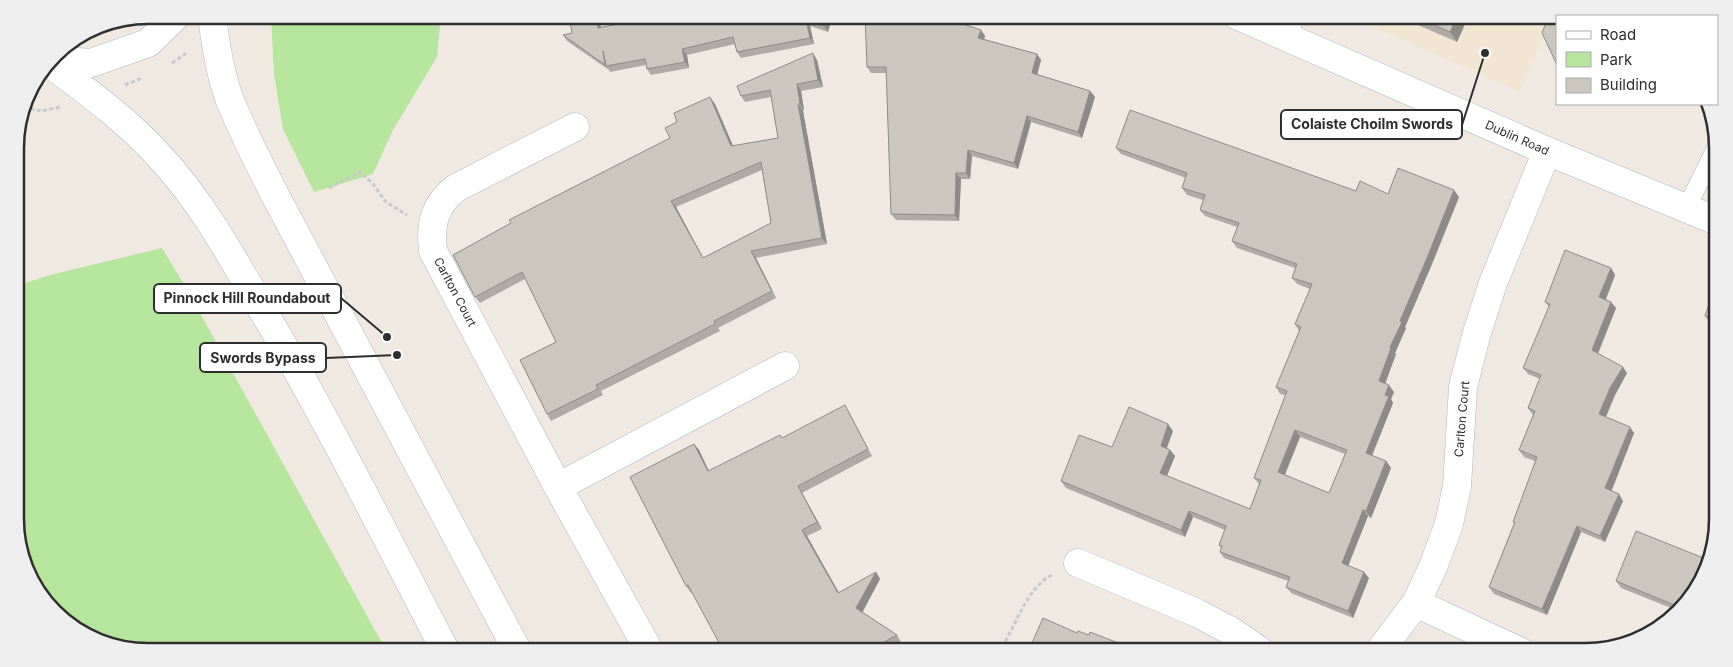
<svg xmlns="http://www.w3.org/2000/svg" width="1733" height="667" viewBox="0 0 1733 667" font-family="Inter,sans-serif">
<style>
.education{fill:#f0e6d1}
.green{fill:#b6e59e}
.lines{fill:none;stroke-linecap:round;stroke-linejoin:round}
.service-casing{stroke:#b4b7c1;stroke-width:19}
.minor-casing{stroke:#b4b7c1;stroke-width:29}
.secondary-casing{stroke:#b4b7c1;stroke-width:29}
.path{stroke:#c9c9c9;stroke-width:3;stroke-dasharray:4 2.5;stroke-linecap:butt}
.service{stroke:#fff;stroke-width:18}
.minor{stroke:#fff;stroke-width:28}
.secondary{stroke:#fff;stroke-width:28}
.wall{fill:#afaba4;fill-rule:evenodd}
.shaded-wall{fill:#8e8b86}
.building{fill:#cbc7bf;stroke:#8e8b86;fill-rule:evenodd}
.labels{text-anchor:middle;stroke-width:4;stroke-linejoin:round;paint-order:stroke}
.street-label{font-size:12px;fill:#2e2e2e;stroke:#fff}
.rim{fill:none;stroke:#2e2e2e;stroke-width:2.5}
.leader{fill:none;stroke:#2e2e2e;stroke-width:2}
.callout-dot{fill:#2e2e2e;stroke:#fff;stroke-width:2}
.callout{fill:#fff;stroke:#2e2e2e;stroke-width:2}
.callout-label{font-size:14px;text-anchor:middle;font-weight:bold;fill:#2e2e2e}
</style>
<rect width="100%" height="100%" fill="#efe9e1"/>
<path class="education" d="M1347 15H1553L1520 92Z"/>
<path class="green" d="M271 15H441L437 57 393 130 373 174 314 192 283 129 274 74Z
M162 248 185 286 387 652H148L105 645 48 607 17 545 16 286 50 275Z"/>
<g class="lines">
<g class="service-casing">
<path id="service" d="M1287 38 1296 15
M1686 209 1717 146"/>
</g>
<g class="minor-casing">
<path id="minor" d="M575 127 456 188C434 205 430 224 433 251L558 487 650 652
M558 487 785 366
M1078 563 1197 613 1231 631 1261 652
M1416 603 1521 652
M1379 652 1416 603 1433 567 1449 524 1457 486 1463 387 1476 336 1493 283 1547 151"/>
</g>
<g class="secondary-casing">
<path id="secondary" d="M212 15C215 42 220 72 229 98 242 131 259 163 275 195L518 652
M1236 15 1547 151 1717 221
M51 60 91 63 148 43 177 15
M49 63C88 92 128 121 161 158 202 202 232 257 262 309 328 421 386 537 446 652"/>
</g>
<path class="path" d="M172 63 188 52
M125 85 142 78
M24 107 41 111 61 107
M329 188 360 172 373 184 386 202 407 215
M998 652C1017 628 1024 588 1054 574"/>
<use href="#service" class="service"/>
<use href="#minor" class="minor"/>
<use href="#secondary" class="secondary"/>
</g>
<path class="wall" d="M833 15 828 32 810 26 814 44 741 58 737 52 735 44 687 55 689 68 651 75 647 69 646 65 610 72 609 70 567 41 563 35 653 17Z
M1395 15H1469L1457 42Z
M981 30 985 36 984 39 1037 54 1041 60 1037 74 1090 91 1095 97 1082 138 1031 122 1018 169 972 156 970 179H961L959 221 896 220 891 214 887 73H871L867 67Z
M817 60 823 87 801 91 804 110 803 111 827 244 756 258 776 298 718 328 720 331 601 391 603 395 551 421 547 414 556 342 525 279 480 303 475 297 670 138 715 104 733 146 778 138 771 97 745 102 741 96ZM762 170 771 223 703 258 676 207Z
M1116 148 1356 191 1388 194 1459 197 1432 264 1405 327 1406 328 1395 353 1396 354 1385 383 1394 392 1391 399 1393 403 1372 456 1386 461 1391 468 1371 518 1368 516 1348 565 1369 578 1353 618 1291 593 1286 587 1288 581 1224 558 1220 552 1221 548 1219 545 1225 530 1193 517 1185 537 1066 488 1061 481 1112 447 1173 431 1167 448 1170 450 1175 456 1167 476 1250 509 1259 484 1254 478 1285 395 1280 394 1276 387 1299 331 1295 324 1310 289 1297 284 1292 278 1295 268 1237 248 1232 241 1237 227 1205 216 1200 210 1203 200 1187 195 1182 188 1186 178 1121 154ZM1300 437 1345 454 1329 493 1285 475Z
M1611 268 1615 275 1606 299 1616 308 1598 353 1627 373 1615 395 1606 417 1634 433 1611 491 1619 494 1623 501 1605 542 1581 532 1547 615 1494 594 1489 587 1514 523 1513 522 1535 461 1524 457 1519 450 1533 415 1528 408 1540 379 1528 374 1523 368 1549 307 1545 302Z
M1717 297V326L1710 323 1705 316Z
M849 412 872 456 802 493 822 529 807 536 839 593 876 572 880 579 862 612 897 635 901 642 883 652H724L692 592 691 593 686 586 694 444 699 450 709 471 780 435 782 438Z
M1718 518 1712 553 1706 546Z
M1711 562 1676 610 1621 588 1616 581Z"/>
<path class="shaded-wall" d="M596 15H599L602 34 598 28Z
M827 15H833L828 32 824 26Z
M1458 15H1469L1457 42 1450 32Z
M806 20 810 26 814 44 810 38Z
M981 30 985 36 983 43 978 38Z
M682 49 687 55 689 68 685 62Z
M813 53 817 60 823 87 818 80Z
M1037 54 1041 60 1036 79 1032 73Z
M797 84 801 91 804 110 800 104Z
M1090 91 1095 97 1082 138 1078 132Z
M710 97 715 104 736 153 731 146Z
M798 104 803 111 827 244 822 238Z
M1027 116 1031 122 1018 169 1014 163Z
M968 150 972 156 970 179 966 173Z
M956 173 961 179 959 221 955 215Z
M1454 190 1459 197 1432 264 1405 327 1406 328 1395 353 1396 354 1384 387 1379 381 1390 347 1400 321Z
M671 201 676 207 707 265 703 258Z
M751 251 756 258 776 298 772 291Z
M1611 268 1615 275 1604 304 1599 297Z
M1611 302 1616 308 1597 356 1592 350Z
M1623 367 1627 373 1615 395 1604 421 1599 414 1610 388Z
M1389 385 1394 392 1391 399 1393 403 1370 460 1366 453Z
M1168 424 1173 431 1165 452 1161 446Z
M1630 427 1634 433 1610 495 1605 488Z
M1295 430 1300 437 1283 479 1278 472Z
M694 444 699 450 712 478 708 471Z
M1170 450 1175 456 1165 480 1160 473Z
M1386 461 1391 468 1371 518 1366 511Z
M798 486 802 493 822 529 817 522Z
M1619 494 1623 501 1605 542 1600 536Z
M1363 510 1368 516 1347 569 1342 563Z
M1189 511 1193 517 1185 537 1181 530Z
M1577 526 1581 532 1547 615 1542 609Z
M802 530 807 536 843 600 838 593Z
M876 572 880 579 861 615 856 608Z
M1364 572 1369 578 1353 618 1348 611Z"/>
<path class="building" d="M569 15H596L598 28 653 17 652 15H827L824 26 806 20 810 38 737 52 733 37 682 49 685 62 647 69 645 59 606 66 603 51 605 65 563 35 572 33Z
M865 15H936L981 30 978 38 1037 54 1032 73 1090 91 1078 132 1027 116 1014 163 968 150 966 173H956L955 215 891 214 886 67H867Z
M1411 15H1458L1450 32Z
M1549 15H1585L1593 16H1557V65L1542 33Z
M813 53 818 80 797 84 800 104H798L822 238 751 251 772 291 714 321 715 324 596 385 598 389 547 414 520 360 556 342 522 272 475 297 453 255 511 223 509 220 670 138 665 128 677 122 674 113 710 97 731 146 778 138 770 90 741 96 737 86ZM761 162 771 223 703 258 671 201Z
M1130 110 1356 191 1360 181 1388 194 1398 168 1454 190 1427 258 1400 321 1402 322 1390 347 1391 348 1379 381 1389 385 1385 395 1389 396 1366 453 1386 461 1366 511 1363 510 1342 563 1364 572 1348 611 1286 587 1290 577 1220 552 1222 546 1219 545 1226 526 1189 511 1181 530 1061 481 1079 435 1112 447 1129 407 1168 424 1161 446 1170 450 1160 473 1250 509 1261 480 1254 478 1287 391 1276 387 1301 327 1295 324 1312 284 1292 278 1297 264 1232 241 1239 223 1200 210 1205 195 1182 188 1187 173 1116 148ZM1295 430 1347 450 1329 493 1278 472Z
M1565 250 1611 268 1599 297 1611 302 1592 350 1623 367 1610 388 1599 414 1630 427 1605 488 1619 494 1600 536 1577 526 1542 609 1489 587 1515 522H1513L1537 457 1519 450 1535 411 1528 408 1541 375 1523 368 1550 304 1545 302Z
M1712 295 1717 297V320L1705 316Z
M845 405 868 449 798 486 817 522 802 530 838 593 876 572 856 608 897 635 866 652H724L688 585 686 586 630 477 694 444 708 471 780 435 782 438Z
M1718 493V499H1716Z
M1718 518 1714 545 1711 548 1706 546Z
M1636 531 1711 561 1679 607 1616 581Z
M1043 618 1077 633 1078 631 1089 635 1090 632 1131 648 1129 652H1028Z"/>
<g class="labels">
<g class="street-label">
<text transform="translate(1517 138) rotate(24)" y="4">Dublin Road</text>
<text transform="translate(455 292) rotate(62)" y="4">Carlton Court</text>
<text transform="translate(1462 419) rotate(-85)" y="4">Carlton Court</text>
</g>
</g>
<path d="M0 0H1733V667H0ZM148 24H1585A124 124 0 0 1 1709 148V519A124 124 0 0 1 1585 643H148A124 124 0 0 1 24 519V148A124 124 0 0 1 148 24Z" fill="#eee" fill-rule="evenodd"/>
<path class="rim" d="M148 24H1585A124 124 0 0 1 1709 148V519A124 124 0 0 1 1585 643H148A124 124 0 0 1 24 519V148A124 124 0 0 1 148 24Z"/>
<path class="leader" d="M1485 53L1462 125M387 337L341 298M397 355L326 358"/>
<g class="callout-dot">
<circle cx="1485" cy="53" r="5"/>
<circle cx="387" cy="337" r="5"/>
<circle cx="397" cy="355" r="5"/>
</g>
<g class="callout">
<rect x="1281" y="110" width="181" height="29" rx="5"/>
<rect x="154" y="284" width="187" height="29" rx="5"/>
<rect x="200" y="343" width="126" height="29" rx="5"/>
</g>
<g class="callout-label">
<text x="1372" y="129">Colaiste Choilm Swords</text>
<text x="247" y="303">Pinnock Hill Roundabout</text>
<text x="263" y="363">Swords Bypass</text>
</g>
<rect x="1556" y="15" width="162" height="90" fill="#ffffff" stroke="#ababab"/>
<rect x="1566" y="31" width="25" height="8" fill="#ffffff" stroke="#ababab"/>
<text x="1600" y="40" font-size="15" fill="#2e2e2e">Road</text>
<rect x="1566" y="52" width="25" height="15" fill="#b6e59e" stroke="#ababab"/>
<text x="1600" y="65" font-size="15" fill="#2e2e2e">Park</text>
<rect x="1566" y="78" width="25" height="15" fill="#cbc7bf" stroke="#ababab"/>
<text x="1600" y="90" font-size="15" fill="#2e2e2e">Building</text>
</svg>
